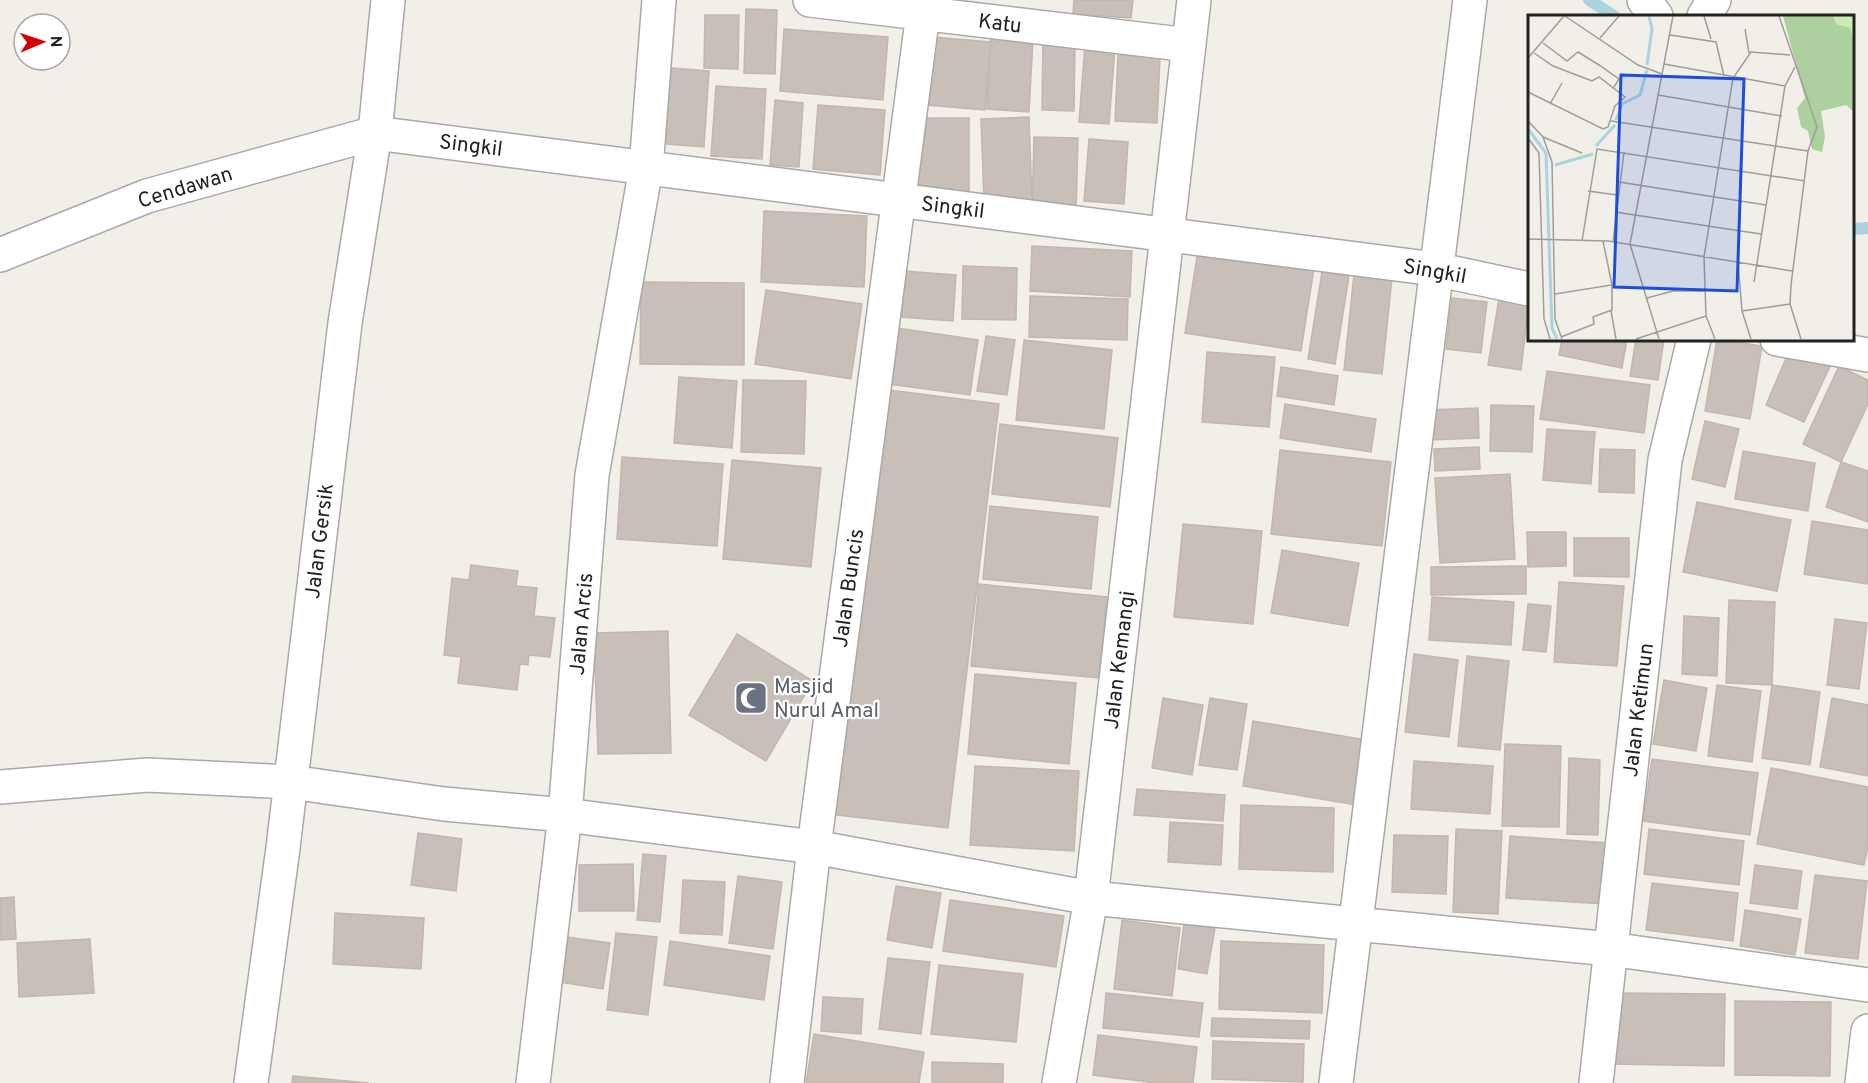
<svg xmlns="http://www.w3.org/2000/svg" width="1868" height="1083" viewBox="0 0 1868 1083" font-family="Overpass,sans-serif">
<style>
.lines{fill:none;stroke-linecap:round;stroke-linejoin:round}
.stream{stroke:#aad3df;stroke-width:12}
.building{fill:#c7bfb8;stroke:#c4b6ab;stroke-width:1.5}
.street-casing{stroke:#a9a9a9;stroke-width:36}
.street{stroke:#fff;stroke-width:33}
.labels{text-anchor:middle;stroke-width:4.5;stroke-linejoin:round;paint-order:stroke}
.street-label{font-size:21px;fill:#222;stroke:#fff}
.worship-label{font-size:21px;fill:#5b616d;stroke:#fff;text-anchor:start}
.inset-river{fill:none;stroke:#aad3df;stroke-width:3}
.inset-road{fill:none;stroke:#9f9d99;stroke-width:1.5}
.view{fill:#1d4ed8;fill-opacity:0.15;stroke:#1d4ed8;stroke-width:3}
.inset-edge{fill:none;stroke:#222;stroke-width:3}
</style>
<rect width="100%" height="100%" fill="#f2efe9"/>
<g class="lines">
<path class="stream" d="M1589 0 1614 16
M1852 229 1868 228"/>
</g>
<path class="building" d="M1074 0H1133L1131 18 1073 14Z
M746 9 777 10 775 74 744 73Z
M705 15H739L738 69 704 68Z
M784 29 888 37 883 100 780 91Z
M991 36 1033 39 1029 112 987 109Z
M933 37 991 42 985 110 927 105Z
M1043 37 1075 38 1074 111 1042 110Z
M1085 45 1115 48 1109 124 1079 122Z
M1118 55 1160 57 1157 123 1115 121Z
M659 67 709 71 704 147 654 143Z
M716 86 766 89 762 159 711 156Z
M775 100 803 103 799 167 770 165Z
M818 105 885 110 880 175 813 169Z
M1029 117 1032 201 984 202 981 119Z
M914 118H969V191H914Z
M1034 137 1078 138 1076 212 1032 211Z
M1089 139 1128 142 1124 204 1084 201Z
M764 211 867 216 864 287 761 282Z
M1032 246 1132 251 1130 297 1030 291Z
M1198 250 1314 268 1301 351 1185 333Z
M963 266 1017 268 1016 320 962 319Z
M904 271 956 275 953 321 900 317Z
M1322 272 1349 276 1335 364 1308 359Z
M1354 274 1392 278 1382 374 1344 370Z
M641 282 744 283V365L640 364Z
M766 290 862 304 851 379 755 364Z
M1030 296 1128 299 1127 340 1029 337Z
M1452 298 1487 302 1481 353 1446 349Z
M1499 298 1529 303 1521 370 1488 365Z
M897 328 978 340 970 395 889 384Z
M986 336 1015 340 1007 395 977 391Z
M1562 339H1627L1622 368 1559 355Z
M1636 339H1664L1658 380 1630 376Z
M1717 339 1762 346 1750 419 1705 411Z
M1024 340 1112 350 1104 429 1016 420Z
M1792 344 1832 362 1804 422 1766 405Z
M1207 352 1275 357 1269 427 1202 422Z
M1839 366 1868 380V404L1841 462 1803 444Z
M1281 367 1338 376 1334 405 1277 396Z
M1547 371 1650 385 1644 433 1540 419Z
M679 377 737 381 732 448 674 443Z
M743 380 806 381 804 454 741 452Z
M881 389 999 404 948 828 829 814Z
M1285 404 1376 419 1371 452 1280 438Z
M1491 405 1534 406 1532 452 1490 451Z
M1478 408 1479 438 1429 440 1428 410Z
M1705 421 1739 429 1725 487 1692 479Z
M1000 424 1118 438 1110 507 992 494Z
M1547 429 1595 432 1591 484 1543 480Z
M1479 447 1480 469 1435 471 1434 449Z
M1600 449 1635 450 1634 493 1599 492Z
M1280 450 1391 462 1382 546 1271 534Z
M1743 451 1815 463 1808 511 1735 499Z
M622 457 723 464 717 546 617 539Z
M732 460 821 468 811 567 723 559Z
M1841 462 1868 471V522L1826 507Z
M1510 474 1515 559 1440 563 1435 478Z
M1697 502 1791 520 1777 591 1683 572Z
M990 506 1098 517 1091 589 983 579Z
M1812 521 1868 530V584L1804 574Z
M1183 524 1262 531 1253 624 1174 617Z
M1527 532H1566V566L1528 567Z
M1574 538H1629V577L1574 576Z
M1282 550 1359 563 1348 626 1271 613Z
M471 565 518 571 516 586 537 588 534 616 555 618 550 657 529 655 528 665 520 664 517 690 458 683 461 657 444 655 452 578 469 580Z
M1526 566V594L1431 595V567Z
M1559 582 1624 586 1617 666 1554 662Z
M979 584 1107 597 1099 678 971 666Z
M1432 597 1514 602 1511 645 1429 640Z
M1729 600 1775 602 1772 685 1726 683Z
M1528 604 1551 606 1546 652 1523 650Z
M1684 616 1719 618 1717 676 1682 674Z
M1835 619 1867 623 1859 689 1827 685Z
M668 631 671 753 598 754 594 633Z
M737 634 813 681 766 761 689 715Z
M1414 654 1458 660 1449 737 1405 732Z
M1467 656 1509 661 1500 750 1458 746Z
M975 674 1076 683 1069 764 968 754Z
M1664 680 1707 688 1696 751 1653 744Z
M1717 685 1761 691 1752 762 1708 756Z
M1772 685 1820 692 1810 765 1762 758Z
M1163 698 1203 705 1192 775 1152 768Z
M1210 698 1247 704 1237 770 1199 765Z
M1832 698 1868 705V776L1820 767Z
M1253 721 1367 740 1356 805 1243 786Z
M1505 744 1561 746 1559 827 1502 826Z
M1569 758 1600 760 1598 835 1567 834Z
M1652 759 1758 773 1750 835 1643 821Z
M1414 761 1493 766 1490 814 1411 809Z
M975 766 1079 771 1074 851 970 845Z
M1771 768 1868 787V846L1864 865 1757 844Z
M1137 789 1225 795 1223 821 1134 815Z
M1241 805 1334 808 1333 872 1239 869Z
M1170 822 1223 825 1221 865 1168 862Z
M1456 829 1502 831 1498 914 1453 912Z
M1649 829 1744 841 1739 885 1644 874Z
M418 833 462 839 456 891 411 885Z
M1394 835 1448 836 1446 894 1392 892Z
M1510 836 1608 843 1604 904 1506 898Z
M643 854 666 856 660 922 637 920Z
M633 864 634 911H579V865Z
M1755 865 1802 871 1797 909 1750 903Z
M1815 875 1867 881 1858 959 1805 953Z
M738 876 782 882 773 949 729 943Z
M683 880 725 882 722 935 680 933Z
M1652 883 1738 893 1733 941 1646 930Z
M896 886 941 893 932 948 887 940Z
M14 897 16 939 0 940V898Z
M950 900 1064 916 1056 967 943 951Z
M1745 910 1801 919 1795 955 1740 946Z
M335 913 424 918 421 969 333 964Z
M1122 920 1180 928 1172 996 1114 989Z
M1184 924 1215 928 1207 974 1178 969Z
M616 933 657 937 648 1015 607 1010Z
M566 937 610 943 603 989 559 982Z
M90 939 94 993 19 997 17 943Z
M670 941 770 956 764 1000 664 985Z
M1221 941 1324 945 1322 1013 1219 1009Z
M888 958 930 962 921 1034 879 1029Z
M939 965 1023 974 1016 1042 931 1034Z
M1106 993 1203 1003 1199 1037 1103 1028Z
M1614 993 1725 994 1724 1066 1614 1064Z
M823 997 863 999 861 1034 821 1031Z
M1735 1001 1831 1002 1830 1076 1735 1075Z
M1212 1018 1310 1021 1309 1039 1211 1036Z
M814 1034 924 1052 919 1083H806Z
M1098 1035 1197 1047 1193 1083H1156L1093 1075Z
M1213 1041 1304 1044 1303 1082 1212 1079Z
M932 1062 1003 1064V1083H932Z
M293 1076 369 1083H292Z"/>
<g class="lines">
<g class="street-casing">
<path id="street" d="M810 0 1189 45
M1644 0 1656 16
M1704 16 1714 0
M0 255 147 196 375 133 1435 269 1529 289
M1777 339 1868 355
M0 787 147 775 291 782 444 804 565 815 814 847 1091 898 1610 949 1868 985
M251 1083 283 848 345 323 375 133 388 0
M533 1083 565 815 592 475 646 168 659 0
M787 1083 814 847 923 13
M1059 1083 1091 898 1194 0
M1336 1083 1470 0
M1596 1083 1665 460 1694 339
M1862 1083 1868 1031"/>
</g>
<use href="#street" class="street"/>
</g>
<defs>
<g id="mosque-square" transform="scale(1.725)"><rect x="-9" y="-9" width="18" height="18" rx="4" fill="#6b7280" stroke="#fff"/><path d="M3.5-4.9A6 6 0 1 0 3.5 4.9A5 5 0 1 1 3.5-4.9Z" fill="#fff"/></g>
</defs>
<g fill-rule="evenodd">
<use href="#mosque-square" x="751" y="698"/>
</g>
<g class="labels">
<g class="street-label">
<text transform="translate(1000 23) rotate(7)" y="7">Katu</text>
<text transform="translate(471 145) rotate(7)" y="7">Singkil</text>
<text transform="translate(185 187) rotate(-17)" y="7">Cendawan</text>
<text transform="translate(953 207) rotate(7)" y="7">Singkil</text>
<text transform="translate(1435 271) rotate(10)" y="7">Singkil</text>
<text transform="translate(319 541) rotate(-83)" y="7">Jalan Gersik</text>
<text transform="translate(848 588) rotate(-82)" y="7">Jalan Buncis</text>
<text transform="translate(581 624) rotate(-85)" y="7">Jalan Arcis</text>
<text transform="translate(1119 660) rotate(-83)" y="7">Jalan Kemangi</text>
<text transform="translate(1638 710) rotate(-83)" y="7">Jalan Ketimun</text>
</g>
<g class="worship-label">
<text x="774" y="693">Masjid<tspan x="774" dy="24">Nurul Amal</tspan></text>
</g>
</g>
<g transform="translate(1528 15)">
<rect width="326" height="326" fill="#f2efe9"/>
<path d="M305 1H325V22L322 13 310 9Z" fill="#cdebb0"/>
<path d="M255 1H305L309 9 322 13 325 22V96L318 90 293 96 297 122 294 137 284 134 280 116 273 112 269 93 277 83Z" fill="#add19e"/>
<path class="inset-river" d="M119 50 124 14 121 1M88 105 94 89 112 80 119 55M0 114 18 138 24 313 29 324M68 131 87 110M27 150 65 139"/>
<path class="inset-road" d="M37 1 110 50 134 59M176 1 183 24M251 1 289 112 280 136 263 270 262 289 273 324M217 14 221 38M142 20 188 27 196 61M72 23 91 1M15 28 39 46 50 37 71 50 91 64 86 72M0 43 36 1M136 49 257 71M0 77 75 114 80 112 87 91 97 82 71 62 64 66 25 51 6 38M130 80 254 101M22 89 34 68M0 106 15 122 24 147 27 304 34 324M83 106 280 136M15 122 54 138M0 123 11 138 16 304 22 324M91 167 238 190M60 176 89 180M87 197 233 219M0 224 80 226 264 256M54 226 69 134 277 166M85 227 96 137M210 247 214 296 223 324M226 267 257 71 267 52M27 279 84 270 75 226M119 283 145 276H175M83 296 88 324M214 296 262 289M178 301 187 324M33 322 66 309 65 302 84 295V270M108 324 178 301 176 242 205 63 223 37 262 40M131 324 102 229 145 1"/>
<path class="view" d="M93 60 216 64 209 276 86 272Z"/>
<rect width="326" height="326" class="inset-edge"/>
</g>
<g transform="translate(42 42) rotate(88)"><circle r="28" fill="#ffffff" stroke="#a7a7a7" stroke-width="1.5"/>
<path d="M0-4.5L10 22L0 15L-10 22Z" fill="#d40000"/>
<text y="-9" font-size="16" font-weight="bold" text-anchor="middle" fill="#222222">N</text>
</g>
</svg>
